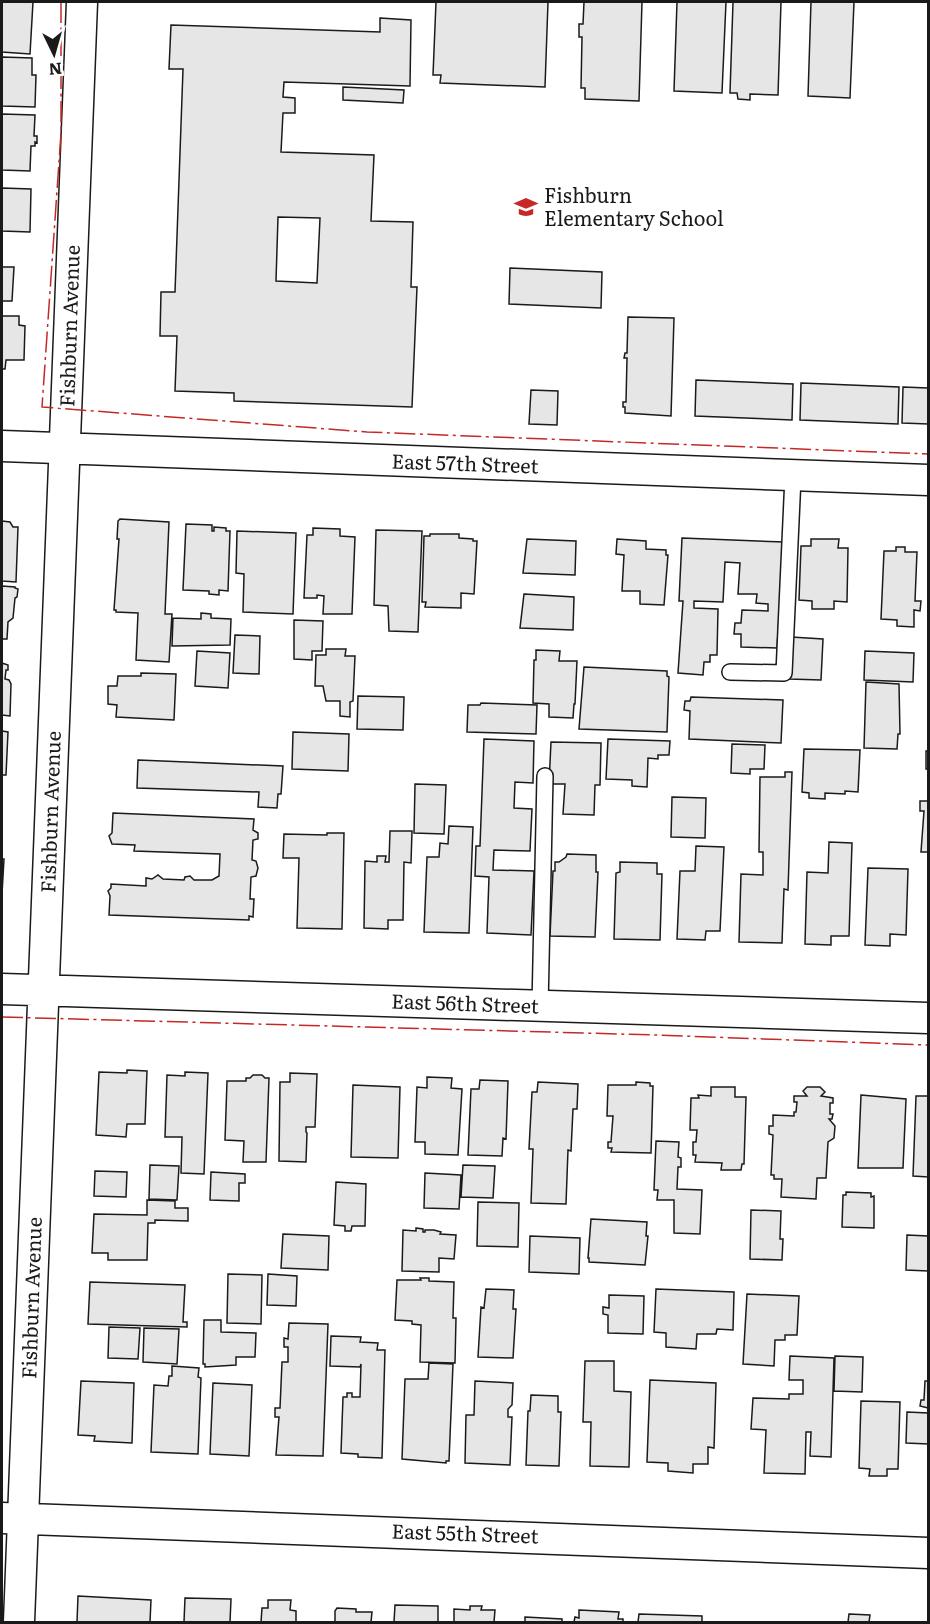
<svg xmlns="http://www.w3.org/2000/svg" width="930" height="1624" viewBox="0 0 930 1624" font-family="Literata,serif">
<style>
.building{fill:#e6e6e6;stroke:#1a1a1a;stroke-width:1.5;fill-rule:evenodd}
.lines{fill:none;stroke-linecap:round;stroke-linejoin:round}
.lane-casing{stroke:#1a1a1a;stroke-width:18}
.street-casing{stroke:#1a1a1a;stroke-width:33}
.lane{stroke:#fff;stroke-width:15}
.street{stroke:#fff;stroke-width:30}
.power{stroke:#c62828;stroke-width:1.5;stroke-dasharray:21 4.5 3 4.5;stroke-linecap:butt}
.labels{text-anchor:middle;stroke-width:4.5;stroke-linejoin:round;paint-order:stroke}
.poi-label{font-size:20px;fill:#1a1a1a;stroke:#fff;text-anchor:start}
.street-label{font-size:20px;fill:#1a1a1a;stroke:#fff}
</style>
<rect width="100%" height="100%" fill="#fff"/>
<path class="building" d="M2 2H33L30 54 2 52Z
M436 2H548L545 87 440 83 441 75H433Z
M584 2H642L639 101 585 99V88H581L582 37H579V24H583Z
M677 2H726L722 93 674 91Z
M733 2H781L778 95 750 94V100L738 99 737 93H730Z
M811 2H854L850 98 808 96Z
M380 18 411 20 410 86 284 82 283 97 295 98V113H283L281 152 374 155 371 221 413 222 411 287H417L412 407 234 401V393L175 391 177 336H160L161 292H175L183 69H169L171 25 380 32ZM278 217 320 218 317 283 276 281Z
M2 57 32 58V75H36L35 107 2 106Z
M343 87 404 90 403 103 343 100Z
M2 114 35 115 34 136H37V143L35 142V146H31L30 171 2 170Z
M2 188 31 189 30 232 2 231Z
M2 267H14L12 301H2Z
M510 268 602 272 601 308 509 304Z
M2 316H19V325L25 326 24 360H6L5 369H2Z
M628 317 674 318 671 416 625 413V407H623V402H626L627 358H624L625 353H627Z
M696 380 793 384 792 420 695 416Z
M801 383 899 387 898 424 800 420Z
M903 387 928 388V424L902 423Z
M531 390 558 391 557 425 529 424Z
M120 519 169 522 165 614H172L169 662 136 660 138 613 116 612V610H114L119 539H117L118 521Z
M2 521 10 522 13 527H18L16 582 2 581Z
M186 524 212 525V531H214V527L226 528V531H230L228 591 219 590V595L209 594V591L183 590Z
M313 528 340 529V536L355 537 352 614H323L324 596 317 595V598H304L307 535H313Z
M376 530 422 531 418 632 389 631 388 606 374 605Z
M237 531 296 533 293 614 243 612 244 574 236 573Z
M430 534H459V538L473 539V541H477L474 594 461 593V608L425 607 426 602H422L424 536H430Z
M682 538 784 542 777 648 741 647V634H734L735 623H741L742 610 768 611V604L756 603 757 594H738L740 563 725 562 723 602 694 601V608L718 609 717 655H710V662H704L703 675 678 673 683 601H679Z
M527 539 576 541 575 575 523 573Z
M617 539 646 541V549L666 550V555H668L664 605 640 604V591H622L624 555 616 554Z
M811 539H839L838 548H848L847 602 834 601V609H812V601L799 600 801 546H811Z
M896 547H905V552H917L915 601H921L920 611 914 610V627L897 626V620L881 619 884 551H896Z
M2 586 15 587V588L18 589 17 597 15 598 13 618 8 622 7 639H2Z
M524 594 574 597 573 630 520 628Z
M201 613 211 614V618L231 619 230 645 172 646 173 618 201 619Z
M294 620 323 621 322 651H312V660L294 659Z
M235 635 260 636 259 674 233 673Z
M791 637 823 639 821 680 789 679Z
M326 649H346L345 656H355L353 701 350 702V717L340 716V701H326L323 686H315L316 655H326Z
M536 650 560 651 559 661H577L575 704H574L573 718 549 717V704L533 703 534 660H536Z
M197 651 230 653 228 688 195 686Z
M865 651 914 653 913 682 864 680Z
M2 663 8 665V670H6L5 679 9 680 11 684 10 716 2 715Z
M584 667 667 671V676L669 677 667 732 579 729Z
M141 673 176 674 174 720 116 717 117 705 108 704V686H117L118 676H141Z
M866 682 899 684 900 734H898L897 749 864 748Z
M358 696 404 697 403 730 357 729Z
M691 697 783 700 781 743 689 739 690 711 684 710 685 701H690Z
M481 703 537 705 536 734 467 732 468 705H480Z
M2 731 8 732 6 775H2Z
M293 732 349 734 348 771 292 769Z
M484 739 534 741 533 783 515 782 514 808 532 809 530 851 494 850 493 870 534 871 531 935 487 933 489 877 475 876 476 846H480Z
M608 739 670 741 669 755H658V759L648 758 647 787 632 786V780L606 779Z
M551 742 601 743 600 785H595L594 815 563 814 565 784H549Z
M732 744 765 745 764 769H750V774L731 773Z
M804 749 860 750 858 792 845 791V794L825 793V799L809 798V793L802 792Z
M926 751H928V783V769H926Z
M138 760 283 766 281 794H278L277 808 258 807 259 792 137 788Z
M785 772H792L788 890 784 889 782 943 739 942 741 874 763 875V852H759L760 777H785Z
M415 784 446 785 444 834 414 833Z
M672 797 706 798 705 838 671 837Z
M920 801H928V852H921L924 811H920Z
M113 813 254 819 253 830 258 833V839L253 840 252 860 256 861 258 868 256 876 251 877 250 899H254L253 917 249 916V920L109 915 110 896 108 891 111 888V884L146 886V878L152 879 158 875 163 879 184 880 185 877 190 876 194 880H212L219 876 220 854 134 851 135 845 112 844 109 836 112 833Z
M449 826 473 827 469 933 424 932 427 857H439L440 843 448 844Z
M390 831H412L411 863 404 862 403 920H388V929L364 928 365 861 377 862V856H386L385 862H389Z
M327 833H344L342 929 297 928 299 858H283L284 834 327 835Z
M829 842 852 843 849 936H831V945L805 944 807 872 828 873Z
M696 846 724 847 720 931H706L705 940 677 939 680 871H695Z
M567 854 596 855V872H598L595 937 550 936 553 871H555V862H559L566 857Z
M2 859H4L2 894Z
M620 862 657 863V874H662L660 940 614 939 616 873 620 872Z
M868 868 908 869 906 935 890 934V946L865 945Z
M127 1070 147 1071 145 1124H127L126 1137 96 1135 99 1072 127 1073Z
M185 1072 208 1073 204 1174 181 1173 182 1137H165L167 1075 185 1076Z
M290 1073 317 1074 315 1127H306V1132L307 1133 306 1162 279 1161 280 1082H290Z
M253 1075H262L265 1078H269L266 1162H243L244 1141 225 1140 227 1081H246V1078H250Z
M427 1077 452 1078 451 1088 462 1089 458 1155 425 1154V1142H415L417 1087 427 1088Z
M480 1080 508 1081 506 1139 503 1138 502 1156 468 1155 471 1089H479Z
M538 1082 578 1084 577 1109H573L571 1151 568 1150 566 1204 531 1203 533 1149H529L532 1092H537Z
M636 1082 650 1083V1086H653L651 1153 611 1152 612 1148H608V1142H611L613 1116H607L608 1085H636Z
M353 1085 400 1087 398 1158 351 1157Z
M711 1087H735V1097H746L744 1164H742L741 1170H721L722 1163 695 1162 696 1155H693V1142H696L697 1130H690L691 1098H699L698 1095 711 1096Z
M807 1087H820L825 1092 821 1096 833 1098V1103H830V1114H833L832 1119H829L835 1126 834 1138 828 1142 826 1178H817L816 1199 781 1197 782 1179H774V1175H771L773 1135 769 1134V1126H773V1115L794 1116V1112H796L797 1102H794V1096H807L803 1091Z
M861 1095 906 1099 903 1168H858Z
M916 1096H928V1177L913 1176Z
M656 1141 679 1142 678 1157 681 1158V1167H678L677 1189 702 1190 700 1234 674 1233V1200H657L658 1190H654Z
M150 1165 179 1166 177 1200 149 1199Z
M463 1165 495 1166 493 1198 461 1197Z
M95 1171 127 1172 126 1197 94 1196Z
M211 1172 245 1174V1183H239V1201L210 1200Z
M425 1173 461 1175 459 1209 424 1208Z
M336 1182 366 1184 365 1226H352L351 1231H345V1226L334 1225Z
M846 1192 871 1193V1197L874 1196V1228L842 1227 843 1195H846Z
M147 1200 175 1201V1208H188V1221L155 1220V1223H148L147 1260H108V1253H92L94 1214 147 1215Z
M478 1202 519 1203 518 1247 477 1246Z
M751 1210 781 1211 780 1239H783L782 1260 750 1259Z
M591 1219 647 1222 646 1236H648L645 1265 589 1262V1258H588Z
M416 1228 423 1229V1232H425V1230H434L441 1232 440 1234 456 1235 454 1259 439 1258V1272L402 1271 403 1230 416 1231Z
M283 1234 329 1236 328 1270 281 1268Z
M907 1235 928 1236V1271L906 1270Z
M530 1236 580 1238 579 1274 529 1272Z
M228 1274 262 1275 261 1324 227 1323Z
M268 1274 297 1276 296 1306 267 1305Z
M420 1278H429V1281L454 1282 453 1318H456L455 1363 420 1362 421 1325 412 1324V1321L395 1320 397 1280H421Z
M90 1282 185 1285 183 1322H187V1327L88 1324Z
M486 1289 514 1290 513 1309H516L513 1358 478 1357 481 1307 484 1308Z
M656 1289 734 1292 733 1330 717 1329 716 1334H697L696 1349 666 1347V1333L654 1332Z
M747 1294 799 1296 797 1335H785V1340H775L774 1366 743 1364Z
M609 1295 644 1296 643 1334 608 1333V1315L603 1314V1307L609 1308Z
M204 1320H221V1332L256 1333 255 1357H236V1365L205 1367V1364H203Z
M289 1323 328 1324 323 1456 276 1455 279 1417H275V1408H280L282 1362H288V1347H284V1338L288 1339Z
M109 1327 140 1328 138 1359 108 1358Z
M144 1328 179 1329 177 1364 143 1362Z
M331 1336 361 1337 360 1342 378 1343 377 1350H385L382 1458 358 1457V1454L341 1453 343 1397H347V1393H352V1397H360L361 1364 360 1367 330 1366Z
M790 1356 834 1358 831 1457 810 1456 811 1432H806L805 1474 764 1473 766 1430 751 1429 753 1398 789 1399V1394H803V1380H789Z
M835 1356 863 1357 862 1392 834 1391Z
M585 1361H614V1391L631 1392 629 1467 590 1466 591 1422H583Z
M429 1363 453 1364 449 1461H446V1463L402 1459 405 1379H428Z
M172 1366 199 1368 198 1377 201 1378 198 1454 151 1452 154 1385 168 1386 169 1376H172Z
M650 1380 716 1383 714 1448 708 1447V1464H693V1473L668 1471V1463L647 1462Z
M81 1381 134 1383 132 1443 94 1441 95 1436 78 1435Z
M475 1381 513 1383 512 1405 508 1409V1417H512L510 1465 465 1463 466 1415H474Z
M925 1381H928V1408L920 1406 921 1400H924Z
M213 1383 252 1385 249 1456 210 1454Z
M531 1395 558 1396V1412H561L559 1466 526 1465 528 1411H530Z
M861 1401 900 1402 898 1469H887V1476H869L870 1469 859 1468Z
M907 1412 928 1413V1444L906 1443Z
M78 1596 151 1600 150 1622H77Z
M185 1598 231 1599 230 1622H184Z
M268 1600H291L290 1610 296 1611V1622H261L262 1608H268Z
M395 1605 438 1606V1622H394Z
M470 1606H482L481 1610H495L494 1622H454V1609L470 1610Z
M337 1608 356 1609V1612H372L371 1622H335V1611Z
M579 1610 619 1612 618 1619H623V1622H574L575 1617 579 1618Z
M639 1614 702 1616V1622H638Z
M849 1614 870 1615 869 1622H830H848Z
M525 1617 562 1619V1622H525Z"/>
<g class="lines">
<g class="lane-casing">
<path id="lane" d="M730 672 784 673 793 477
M540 1007 545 776"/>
</g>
<g class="street-casing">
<path id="street" d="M2 446 928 480
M2 989 928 1018
M2 1518 928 1553
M19 1622 82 2"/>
</g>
<use href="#lane" class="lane"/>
<use href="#street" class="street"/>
<path class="power" d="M61 2V133L42 407 367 432 928 454
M2 1017 656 1035 928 1045"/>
</g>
<defs>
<g id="school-bare" transform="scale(1.8)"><path d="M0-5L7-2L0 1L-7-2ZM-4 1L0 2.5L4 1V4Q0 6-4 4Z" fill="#c62828" stroke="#fff" stroke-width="2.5" paint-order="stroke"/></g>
</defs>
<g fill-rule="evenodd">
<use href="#school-bare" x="526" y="207"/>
</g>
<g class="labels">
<g class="poi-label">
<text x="544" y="203">Fishburn<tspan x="544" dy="23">Elementary School</tspan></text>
</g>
<g class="street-label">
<text transform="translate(70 326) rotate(-88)" y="7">Fishburn Avenue</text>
<text transform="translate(465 464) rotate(2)" y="7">East 57th Street</text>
<text transform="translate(51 812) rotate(-88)" y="7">Fishburn Avenue</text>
<text transform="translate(465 1004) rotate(2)" y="7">East 56th Street</text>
<text transform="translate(32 1298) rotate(-88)" y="7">Fishburn Avenue</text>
<text transform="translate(465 1534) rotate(2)" y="7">East 55th Street</text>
</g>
</g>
<rect width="930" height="1624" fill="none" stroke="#1a1a1a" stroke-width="6"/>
<g transform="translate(54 54) rotate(175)" stroke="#ffffff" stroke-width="4.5" paint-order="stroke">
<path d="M0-4.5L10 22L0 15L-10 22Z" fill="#1a1a1a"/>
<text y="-9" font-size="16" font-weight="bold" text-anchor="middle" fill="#1a1a1a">N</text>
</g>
</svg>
